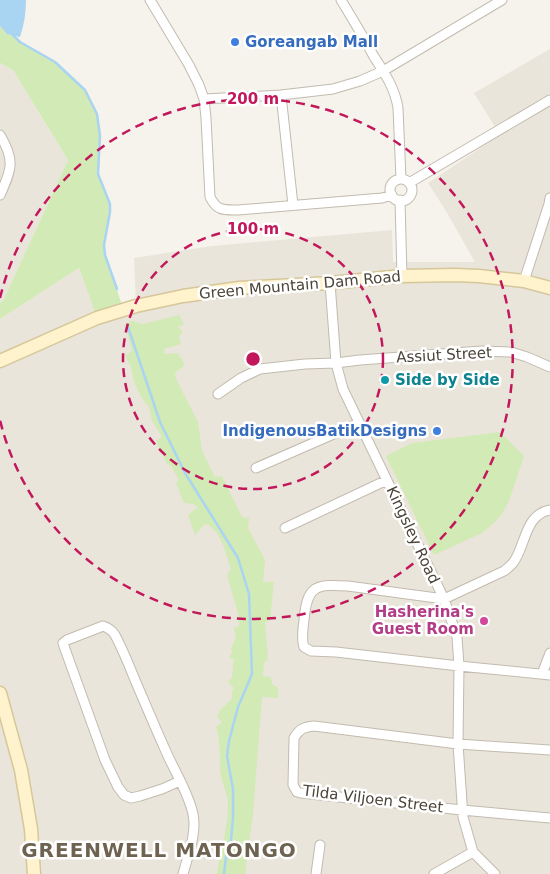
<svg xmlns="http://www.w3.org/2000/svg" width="550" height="874" viewBox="0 0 550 874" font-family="'DejaVu Sans',sans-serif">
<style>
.residential{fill:#eae5da}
.green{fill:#d2eab5}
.water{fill:#a9d4f2}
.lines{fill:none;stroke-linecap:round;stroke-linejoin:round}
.stream{stroke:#a9d4f2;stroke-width:2.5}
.street-casing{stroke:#c2bbae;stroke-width:11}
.secondary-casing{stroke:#d6c79b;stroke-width:15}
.street{stroke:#fff;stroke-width:9}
.secondary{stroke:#fff3cd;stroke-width:12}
.ring{fill:none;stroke:#c2185b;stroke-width:2.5;stroke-dasharray:9 6}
.shop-dot{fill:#3f7fe0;stroke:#fff;stroke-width:2}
.culture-dot{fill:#0f9aa8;stroke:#fff;stroke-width:2}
.hotel-dot{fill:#d1479c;stroke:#fff;stroke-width:2}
.labels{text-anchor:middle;stroke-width:5;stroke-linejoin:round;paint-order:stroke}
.shop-label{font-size:15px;font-weight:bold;fill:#366cbe;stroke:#fff;text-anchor:start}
.street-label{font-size:15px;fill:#4b4439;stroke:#fff}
.culture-label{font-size:15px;font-weight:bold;fill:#0d838f;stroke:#fff;text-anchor:start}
.hotel-label{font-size:15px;font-weight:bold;fill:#b23c85;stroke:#fff;text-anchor:end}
.district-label{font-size:20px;font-weight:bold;letter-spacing:1px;fill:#6e6250;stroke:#fff}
.centre{fill:#c2185b;stroke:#fff;stroke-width:2.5}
.ring-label{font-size:15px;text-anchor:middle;font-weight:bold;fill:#c2185b;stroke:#fff;stroke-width:5;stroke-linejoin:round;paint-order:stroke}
</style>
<rect width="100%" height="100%" fill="#f6f3ec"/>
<path class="residential" d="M550 49V874H0V319L79 268 97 318 136 306 134 258 212 246 392 230 393 262H475L446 211 428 183 500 135 474 93Z
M0 63 13 70 68 160 3 301 0 303Z"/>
<path class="green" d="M0 26 7 34 12 35 20 42 55 62 85 90 97 114 100 136 98 174 110 204V212L104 245 105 255 124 311 97 318 79 268 0 319V303L3 301 68 160 13 70 0 63Z
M179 315 184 324 178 327 183 332 179 336 181 344 164 349 165 354 178 353 185 365 175 373 176 379 198 422 202 451 215 477 222 476 242 517 249 518 248 528 265 560 263 582H274L270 620 265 622 268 659 264 663 263 676 271 677 272 684 278 688V698L262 697 253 814 245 874H217C220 851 228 829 228 806 229 794 220 781 220 768 220 757 220 736 216 727L222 722 217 717 221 709 232 699V692L234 688 228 682 232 677 234 659 229 658 232 652 231 648 236 638 234 628 239 626 238 613 227 575 231 569C226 555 221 528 205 524L195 535 188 515 198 507 193 504 184 503 176 483 179 480 171 466 167 464 156 441 162 437 152 421 149 407 141 397 134 382 131 367 125 356 132 351 125 324 132 321 143 324Z
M500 432 524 456 509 501 502 514 494 523 482 533 434 555 386 456 412 443Z"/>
<path class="water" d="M0 0H26C26 13 24 25 20 37L7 34 0 26Z"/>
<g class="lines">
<path class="stream" d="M11 33 20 42 55 62 85 90 97 114 100 136 98 174 110 204V212L104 245 105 255 117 289
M128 327 160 422 185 473 238 558 249 594 252 674 238 707 229 741 227 756 233 789V818L231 840 226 857 224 874"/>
<g class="street-casing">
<path id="street" d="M150 0 189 65 199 85 204 99 206 118 210 197C217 211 223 210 238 210L382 198 392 195
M341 0C352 18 363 36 373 55 384 72 395 88 398 108L401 179
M281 95 293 205
M204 99 281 95 333 89 360 81 383 71 502 0
M0 135C15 160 12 169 0 195
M390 190a11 11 0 1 1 22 0a11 11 0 1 1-22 0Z
M409 183 550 100
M400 200 402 276
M524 281 549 204 550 198
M330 283 336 363 343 389 444 599 453 625 457 637 459 666 458 744 463 817 473 852 495 874
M218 394 241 378 260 369 305 364 336 363 360 360 482 351 511 352 527 357 550 367
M256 468 359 423
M550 510C524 515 526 546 513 563 510 566 507 569 504 571L444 599 348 586C316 584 307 585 304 620 303 629 301 639 304 647L311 651 336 652 459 666 550 675
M285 528 387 480
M542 674 550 653
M550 750 458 744 314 726C304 727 299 729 294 738L293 785 297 792 301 793 462 810 550 818
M180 781 162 789 140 796 131 798 124 795 118 787 105 760 65 649 63 643 67 640 103 626C109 628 112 630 115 635 123 650 129 665 135 680 145 703 154 725 164 747 173 769 188 791 193 814 197 833 188 855 183 874
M316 874 320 845
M434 874 473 852"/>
</g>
<g class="secondary-casing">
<path id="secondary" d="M0 361 97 318 136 306 183 296 239 288 330 283 402 276 455 275 479 276 524 281 550 288
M0 693 21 770 31 829 34 874"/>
</g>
<use href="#street" class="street"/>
<use href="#secondary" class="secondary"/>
</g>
<g class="ring">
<circle cx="253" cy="359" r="130"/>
<path d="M0 298A260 260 0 1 1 0 420"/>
</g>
<g class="shop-dot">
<circle cx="235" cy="42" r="5"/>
<circle cx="437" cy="431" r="5"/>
</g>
<circle class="culture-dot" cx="385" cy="380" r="5"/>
<circle class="hotel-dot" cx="484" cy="621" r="5"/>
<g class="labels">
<g class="shop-label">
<text x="245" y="47">Goreangab Mall</text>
<text x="427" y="436" text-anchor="end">IndigenousBatikDesigns</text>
</g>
<g class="street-label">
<text transform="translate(300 285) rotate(-5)" y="5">Green Mountain Dam Road</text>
<text transform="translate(444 355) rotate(-3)" y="5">Assiut Street</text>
<text transform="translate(413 535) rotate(65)" y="5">Kingsley Road</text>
<text transform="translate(373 799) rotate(7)" y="5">Tilda Viljoen Street</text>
</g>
<g class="culture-label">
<text x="395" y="385">Side by Side</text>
</g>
<g class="hotel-label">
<text x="474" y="617">Hasherina's<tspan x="474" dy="17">Guest Room</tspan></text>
</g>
<g class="district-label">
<text x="159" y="857">GREENWELL MATONGO</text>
</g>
</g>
<circle cx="253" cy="359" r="8" class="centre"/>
<g class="ring-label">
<text x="253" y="104">200 m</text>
<text x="253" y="234">100 m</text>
</g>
</svg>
